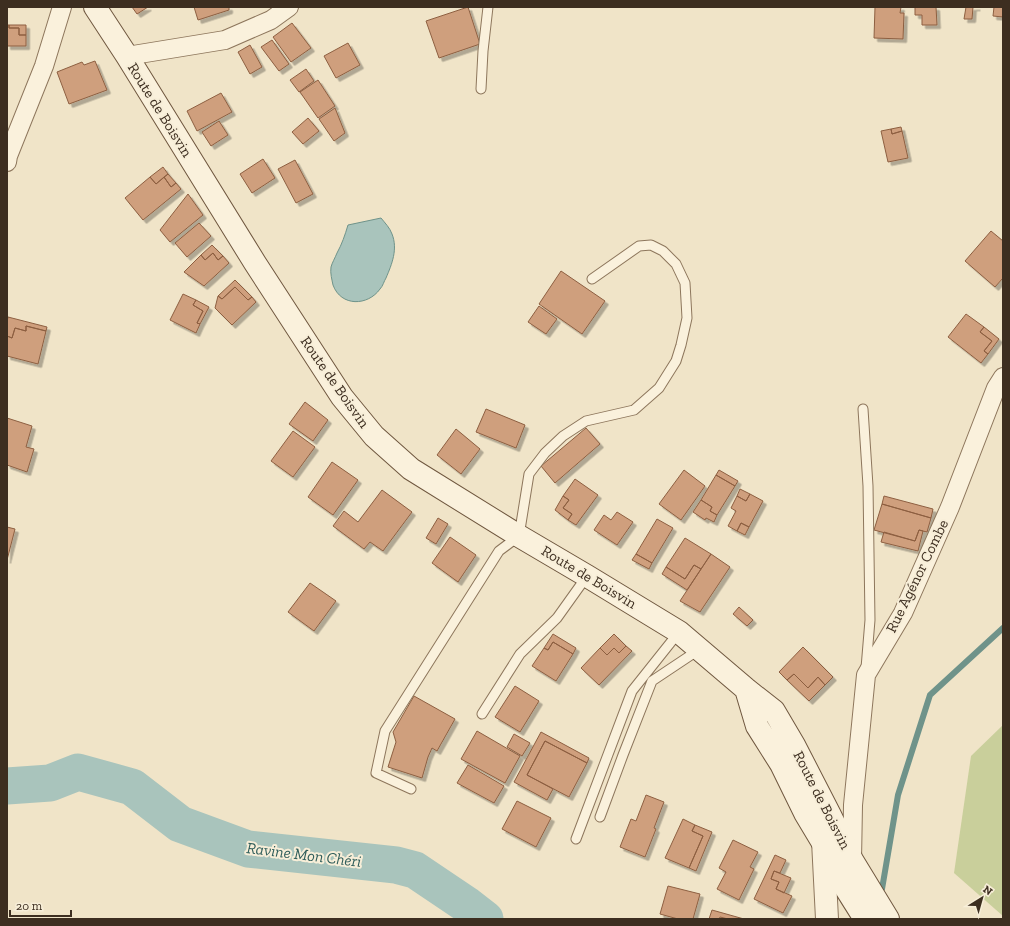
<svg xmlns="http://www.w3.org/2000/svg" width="1010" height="926" viewBox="0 0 1010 926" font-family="'Zilla Slab',serif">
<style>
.green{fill:#c9cf9b}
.water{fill:#a9c4bc;stroke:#6f938a}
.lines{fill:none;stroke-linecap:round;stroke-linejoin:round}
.stream{stroke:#6f938a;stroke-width:6}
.river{stroke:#a9c4bc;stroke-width:37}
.building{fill:#cf9f7d;stroke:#8d5f41;filter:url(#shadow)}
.service-casing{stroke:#8d765c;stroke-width:11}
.minor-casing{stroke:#8d765c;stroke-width:20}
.tertiary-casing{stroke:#8d765c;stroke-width:24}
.secondary-casing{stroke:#6f573f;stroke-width:24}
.service{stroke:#faf1dc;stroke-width:9}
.minor{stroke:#faf1dc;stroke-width:18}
.tertiary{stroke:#faf1dc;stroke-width:22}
.secondary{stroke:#faf1dc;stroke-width:22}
.labels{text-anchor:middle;stroke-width:4;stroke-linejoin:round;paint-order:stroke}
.street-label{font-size:15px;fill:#3d2e20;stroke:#f7eed8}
.water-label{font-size:16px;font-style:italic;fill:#2f5d5a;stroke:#f7eed8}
</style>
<defs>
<filter id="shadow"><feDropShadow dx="3.5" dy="3.5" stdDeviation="0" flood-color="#0004"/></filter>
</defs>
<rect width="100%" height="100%" fill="#f0e4c8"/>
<path class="green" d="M1003 725V916L954 873 971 756Z"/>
<path class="water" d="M381 218C385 223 390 228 392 234 398 249 392 264 386 278 384 281 383 286 380 289 368 306 341 307 333 285 332 280 330 273 331 267 332 263 335 258 337 253 342 244 345 235 348 225Z"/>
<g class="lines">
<path class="stream" d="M882 889 898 795 930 695 1003 628"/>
<path class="river" d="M7 786 50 783 78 772 132 787 180 824 248 849 396 865 415 870 467 905 485 919"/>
</g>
<path class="building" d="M132 7H148L137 14Z
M194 7H229V10L198 20Z
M468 7 480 44 439 58 426 21Z
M875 7H901L900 13H904L903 39 874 38Z
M915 7H936L937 25H922V15H915Z
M966 7H977H973L972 19H964Z
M994 7H1003V17L993 16Z
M292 23 311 48 291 62 273 37Z
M7 25H9V28H19V35H26V46H7Z
M9 25H26V35H19V28H9Z
M272 40 289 64 279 71 261 47Z
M348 43 360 65 336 78 324 56Z
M250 45 262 67 250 74 238 52Z
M95 61 107 90 69 104 57 72 82 62 84 65Z
M306 69 314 81 299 92 290 80Z
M318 80 335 106 318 118 300 92Z
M221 93 232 112 197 131 187 111Z
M335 108 345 133 334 141 319 119Z
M308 118 319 131 303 144 292 132Z
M219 121 228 135 211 146 202 132Z
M901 127 902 131 892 134 891 129Z
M891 129 892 134 902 131 908 158 888 162 881 131Z
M263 159 275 178 252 193 240 174Z
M295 160 313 194 296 203 278 169Z
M163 167 168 174 156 184 150 177Z
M168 174 176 183 171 187 164 177Z
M150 177 156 184 164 177 171 187 176 183 181 189 143 220 125 198Z
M188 194 203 215 170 242 160 230Z
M199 223 211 236 187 257 175 243Z
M991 231 1003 241V278L995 287 965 261Z
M212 245 223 256 218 260 213 253 205 260 201 255Z
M213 253 218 260 223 256 229 263 204 286 184 272 201 255 205 260Z
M561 271 605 301 582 334 539 304Z
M235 280 252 297 248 300 235 287 222 299 218 296Z
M235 287 248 300 252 297 256 302 232 325 215 308 218 296 222 299Z
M183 294 196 300 193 305 203 311 197 323 200 324 196 333 170 320Z
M196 300 209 307 200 324 197 323 203 311 193 305Z
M539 306 557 319 546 334 528 322Z
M966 314 984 327 980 332 992 341 984 351 988 354 981 363 948 337Z
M8 317 47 327 46 331 26 326V331L15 328 12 338 7 336V322Z
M26 326 46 331 38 364 7 356V336L12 338 15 328 26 331Z
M984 327 999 339 988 354 984 351 992 341 980 332Z
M305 402 328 420 313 441 289 424Z
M486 409 525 425 516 448 476 432Z
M7 418 32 426 26 447 34 449 27 472 7 465Z
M586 428 600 444 555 483 541 466Z
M456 429 480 449 461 474 437 455Z
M293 431 315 447 293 477 271 461Z
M332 462 358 480 333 515 308 497Z
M684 470 705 486 681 520 659 504Z
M719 470 738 481 735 486 716 475Z
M716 475 735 486 717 515 710 511 712 507 701 500Z
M575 479 598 495 576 525 568 520 572 514 563 508 569 500 563 496Z
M740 489 750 494 746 501 737 496Z
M382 490 412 512 383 551 370 542 364 549 333 526 344 511 358 522Z
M750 494 763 501 749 527 741 523 737 531 728 526 736 511 731 508 737 496 746 501Z
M563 496 569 500 563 508 572 514 568 520 555 510Z
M884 496 933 509 931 518 882 504Z
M701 500 712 507 710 511 717 515 714 522 706 518 705 520 693 512Z
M882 504 931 518 927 532 919 530 915 541 874 530Z
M617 512 633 522 617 545 594 530 604 515 611 520Z
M438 518 448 524 436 544 426 538Z
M657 519 673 528 652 563 636 554Z
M741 523 749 527 745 535 737 531Z
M7 527 15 529 7 560Z
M919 530 923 531 918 551 881 542 884 532 915 541Z
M450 537 476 555 458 582 432 563Z
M685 538 711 554 701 569 694 565 685 579 666 567Z
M636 554 652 563 649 569 632 560Z
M711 554 730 567 700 612 680 601Z
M694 565 701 569 687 590 662 574 666 567 685 579Z
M310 583 336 601 314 631 288 612Z
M739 607 753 620 747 626 733 614Z
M553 634 576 648 573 654 553 642 548 650 544 648Z
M614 634 626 646 619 653 614 648 607 655 600 648Z
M553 642 573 654 556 681 532 666 544 648 548 650Z
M626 646 632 651 599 685 581 668 600 648 607 655 614 648 619 653Z
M803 647 833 677 825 685 818 677 808 688 794 674 787 680 779 672Z
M794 674 808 688 818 677 825 685 809 701 787 680Z
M515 686 539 701 520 732 495 717Z
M414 696 455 719 437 751 432 748 428 757 422 778 388 767 396 742 393 732Z
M477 731 520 756 505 783 461 759Z
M541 732 589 758 587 763 545 741 527 775 553 789 547 800 514 782Z
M514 734 530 743 522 756 507 747Z
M545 741 587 763 569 797 527 775Z
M468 765 504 786 494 803 457 783Z
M646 795 664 802 654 828 656 829 645 857 620 847 631 819 636 821Z
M517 801 551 818 536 847 502 829Z
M683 819 695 825 692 831 703 836 689 868 665 858Z
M695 825 712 832 696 871 689 868 703 836 692 831Z
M733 840 758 852 750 867 754 869 739 900 717 889 726 872 719 868Z
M775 855 786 860 780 873 774 871 771 879 779 882 776 889 792 896 783 913 754 899Z
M774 871 791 878 784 893 776 889 779 882 771 879Z
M668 886 700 894 693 919H678L660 914Z
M712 910 744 919H728L720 917 719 919H709Z"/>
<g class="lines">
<g class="service-casing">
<path id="service" d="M481 89 483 51 488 7
M863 409 868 486 870 620 866 668
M482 714 520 654 557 618 587 576
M411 789 376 773 385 731 499 551 519 536 529 474 545 453 563 436 586 421 634 410 659 388 676 361 681 345 687 318 685 283 676 264 663 251 651 245 639 246 592 279
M600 817 623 755 652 681 700 649
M576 839 632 691 679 632"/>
</g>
<g class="minor-casing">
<path id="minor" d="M127 56 225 40 271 20 289 7
M7 162 8 156 44 66 62 7
M852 860 853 805 866 675 903 613 950 507 996 388 1003 377"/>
</g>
<g class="tertiary-casing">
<path id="tertiary" d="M823 841 827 919"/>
</g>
<g class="secondary-casing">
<path id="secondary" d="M95 7 127 56 255 263 342 397 374 436 411 469 519 536 587 576 679 632 746 689 774 711 794 745 830 815 852 860 888 919
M746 689 757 726 781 764 805 813 823 843 843 884 865 919"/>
</g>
<use href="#service" class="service"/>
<use href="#minor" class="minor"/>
<use href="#tertiary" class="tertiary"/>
<use href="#secondary" class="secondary"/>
</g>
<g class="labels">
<g class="street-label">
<text transform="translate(160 110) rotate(58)" y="5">Route de Boisvin</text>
<text transform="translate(335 382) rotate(55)" y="5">Route de Boisvin</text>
<text transform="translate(917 576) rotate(-64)" y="5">Rue Agénor Combe</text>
<text transform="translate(589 577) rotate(31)" y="5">Route de Boisvin</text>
<text transform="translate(822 800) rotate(63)" y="5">Route de Boisvin</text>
</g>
<g class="water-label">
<text transform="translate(304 854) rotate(7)" y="6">Ravine Mon Chéri</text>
</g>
</g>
<rect width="1010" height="926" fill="none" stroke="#3d2e20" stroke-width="16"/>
<g transform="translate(982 898) rotate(37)" stroke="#f7eed8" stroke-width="3" paint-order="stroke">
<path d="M0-3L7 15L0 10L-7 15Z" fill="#3d2e20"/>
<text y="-6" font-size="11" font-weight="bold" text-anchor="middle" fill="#3d2e20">N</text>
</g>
<path d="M10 910v6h61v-6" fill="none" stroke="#3d2e20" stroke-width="2"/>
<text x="16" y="910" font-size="12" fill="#3d2e20" stroke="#f7eed8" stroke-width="3" paint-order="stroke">20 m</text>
</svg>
